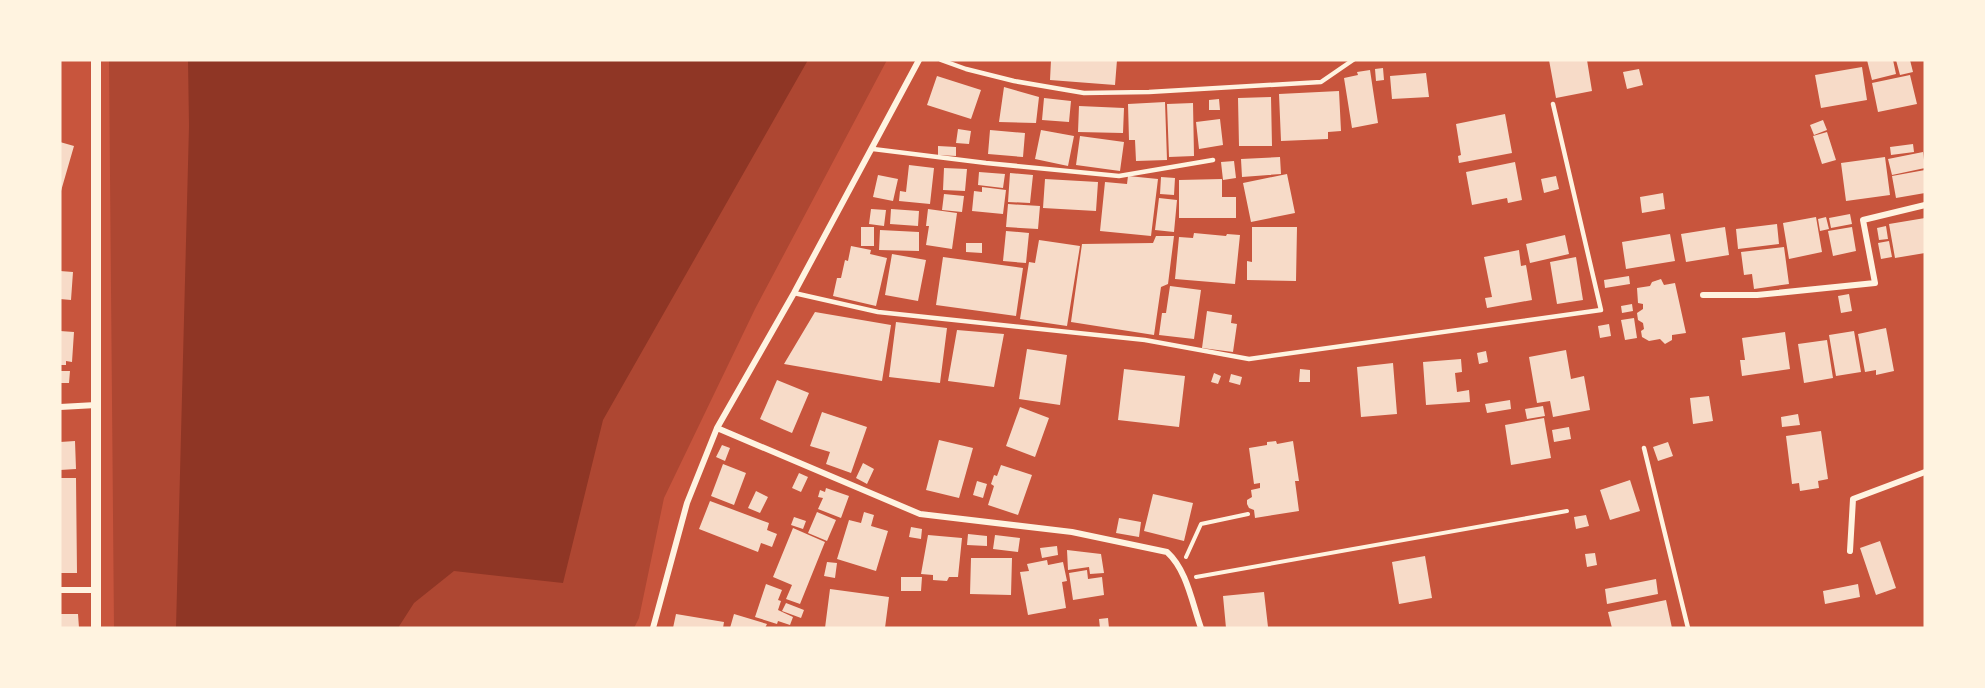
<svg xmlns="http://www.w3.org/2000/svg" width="1985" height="688" viewBox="0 0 1985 688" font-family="'Archivo Narrow',sans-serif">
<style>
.green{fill:#ae4732}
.water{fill:#8f3625}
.building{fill:#f7dbc8}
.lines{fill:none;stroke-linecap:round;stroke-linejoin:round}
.path{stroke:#fff3e0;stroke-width:4}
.service{stroke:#fff3e0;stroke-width:4.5}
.minor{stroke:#fff3e0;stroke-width:6}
.tertiary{stroke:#fff3e0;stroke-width:10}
</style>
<rect width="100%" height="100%" fill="#c8553d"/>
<path class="green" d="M109 60H887L755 309 664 498 639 618 634 628H114Z"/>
<path class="water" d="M188 60H808L603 420 563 583 454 571 414 603 398 628H176L189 126Z"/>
<path class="building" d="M1051 60H1117L1115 85 1050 80Z
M1549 60H1587L1592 91 1556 98Z
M1867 60H1893L1896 74 1872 80Z
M1896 60H1910L1913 72 1900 75Z
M1862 67 1867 100 1821 108 1815 75Z
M1383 68 1384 80 1376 81 1375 69Z
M1639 69 1643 85 1627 89 1623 72Z
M1370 70 1378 123 1352 128 1344 78 1358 75 1357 72Z
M1426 73 1429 97 1392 99 1390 76Z
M1910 75 1917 104 1878 112 1872 83Z
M937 76 981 90 971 119 927 105Z
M1004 87 1039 97 1036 123 999 122Z
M1339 91 1341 131 1328 132V139L1281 141 1279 94Z
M1271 97 1272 146H1239L1238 98Z
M1044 98 1071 101 1069 122 1042 120Z
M1219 99 1220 110H1209V100Z
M1165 102 1167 160 1136 161 1135 140H1129L1128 104Z
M1193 103 1194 156 1169 157 1167 104Z
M1079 106 1124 108 1123 133 1078 132Z
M1505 114 1512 153 1459 163 1458 156 1461 155 1456 124Z
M1220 119 1223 145 1199 149 1196 122Z
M1823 120 1827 130 1814 135 1810 125Z
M958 129 971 131 969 144 956 143Z
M990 130 1025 133 1023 157 988 154Z
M1041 130 1074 136 1068 166 1035 159Z
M1827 132 1836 160 1822 164 1813 136Z
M1080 136 1124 142 1120 171 1076 165Z
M60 142 74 146 61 191H60Z
M1913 144 1914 152 1891 155 1890 147Z
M938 146 956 147V156L938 155Z
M1923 152 1925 168 1892 175 1888 159Z
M1280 157 1281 174 1242 177 1241 159Z
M1885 157 1890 195 1846 201 1841 163Z
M1234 161 1236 178 1223 180 1221 162Z
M1515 162 1522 200 1508 203 1507 198 1472 205 1466 172Z
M909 165 934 168 930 204 899 201 900 191 906 192Z
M944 168 967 169 965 191 943 190Z
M1925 170V193L1896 198 1892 176Z
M979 172 1005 174 1003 188 978 185Z
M1010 173 1033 175 1030 203 1008 202Z
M1287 174 1295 213 1251 222 1243 183Z
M878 175 898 179 893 201 873 197Z
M1128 176 1158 179 1151 236 1100 231 1105 182 1127 184Z
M1556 176 1559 189 1544 193 1541 179Z
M1161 177 1175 178 1174 195 1160 194Z
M1045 179 1098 182 1096 211 1043 208Z
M1222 179V197H1236V218H1179V180Z
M982 187 1006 190 1003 214 972 211 974 191 982 192Z
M1663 193 1665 209 1642 213 1640 197Z
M944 194 964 196 962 212 942 210Z
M1159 198 1177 200 1174 232 1155 230Z
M1008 204 1040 206 1038 229 1006 227Z
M871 209 886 210 884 226 869 224Z
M891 209 919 211 918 226 890 224Z
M928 209 957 213 952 249 926 245 929 226H926Z
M1850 214 1852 224 1831 228 1829 218Z
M1816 217 1822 252 1789 259 1783 223Z
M1826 217 1829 229 1820 231 1818 219Z
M1925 218V253L1895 258 1889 224Z
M1777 224 1779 244 1738 249 1736 229Z
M1886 226 1888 239 1879 240 1877 228Z
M861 227H874V246H861Z
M1252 227H1297L1296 281 1247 280V261L1252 262Z
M1725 227 1729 255 1686 262 1681 234Z
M1852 227 1856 251 1833 256 1828 231Z
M880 230 919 232V251L879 250Z
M1006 231 1029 233 1026 263 1003 261Z
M1194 233 1226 236 1227 234 1240 235 1235 284 1175 279 1179 237 1193 238Z
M1670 234 1675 261 1626 269 1622 242Z
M1565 235 1569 254 1530 263 1526 244Z
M1156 236H1174L1168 284 1161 287 1154 335 1071 322 1082 244 1153 243Z
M1039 240 1080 246 1067 326 1020 319 1029 262 1035 263Z
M1889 241 1892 257 1881 259 1878 243Z
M966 243H982V253L966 252Z
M851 246 871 250 870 254 887 258 876 306 833 296 837 278H841L845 260 848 261Z
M1784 247 1789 284 1754 289 1752 274 1744 275 1741 252Z
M1519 250 1521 266 1526 265 1532 300 1487 308 1485 298 1492 297 1484 257Z
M892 254 926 260 918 301 885 295Z
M943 257 1023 268 1016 316 936 305Z
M1576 257 1583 300 1557 304 1550 262Z
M60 271 73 272 71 300 60 299Z
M1629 276 1630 284 1605 288 1604 280Z
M1661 279 1664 285 1675 283 1686 333 1672 335V340L1665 344 1660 339 1649 341 1642 337 1641 331 1644 329 1643 323 1638 320 1637 313 1643 309V304L1638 303 1637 288 1650 286 1652 282Z
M1170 286 1201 290 1194 339 1159 335 1162 313H1166Z
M1849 294 1852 311 1841 313 1838 296Z
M1632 304 1633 311 1622 313 1621 306Z
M1207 311 1232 315 1231 323 1237 324 1233 352 1202 348Z
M815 312 891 325 882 381 784 364Z
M1634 318 1637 338 1625 340 1621 320Z
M896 322 947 328 940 383 889 377Z
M1609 324 1611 336 1600 338 1598 326Z
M1886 328 1894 371 1876 375V370L1865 372 1858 334Z
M957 330 1004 334 994 387 948 381Z
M60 331 74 332 72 362 66 361V365H60Z
M1854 331 1861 372 1836 376 1829 335Z
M1785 332 1790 369 1742 376 1740 360H1745L1742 338Z
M1827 340 1833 378 1804 383 1798 344Z
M1027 349 1067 355 1060 405 1019 399Z
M1566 350 1571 379 1584 376 1590 410 1553 417 1550 401 1537 403 1529 357Z
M1486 351 1488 362 1479 364 1477 353Z
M1461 359 1462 372 1455 373 1457 392 1469 390 1470 402 1426 405 1423 362Z
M1393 363 1397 414 1361 417 1357 367Z
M1124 369 1185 376 1179 427 1118 420Z
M1300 369 1310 370V382H1299Z
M60 371H70L69 383H60Z
M1214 373 1221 376 1218 384 1211 382Z
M1231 374 1242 377 1240 385 1229 382Z
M777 380 809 393 792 433 760 419Z
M1709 396 1713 421 1693 424 1690 398Z
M1510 400 1511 409 1487 413 1485 404Z
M1543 406 1545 416 1527 419 1525 409Z
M1020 407 1049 418 1035 457 1006 446Z
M822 412 867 427 851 473 826 464 830 452 810 446Z
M1798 414 1800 425 1782 427 1781 417Z
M1544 418 1551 458 1511 465 1505 425Z
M1569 427 1571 439 1554 442 1552 430Z
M1821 431 1828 479 1818 481 1819 488 1800 491 1799 483 1792 484 1786 436Z
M939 440 973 448 959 498 926 490Z
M75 441 76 469 60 470V442Z
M1276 441 1277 444 1293 441 1299 481H1295L1299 511 1255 518 1254 510 1249 508 1247 504V500L1252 497 1251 490 1260 488V483L1254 484 1249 448 1267 445V442Z
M1668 442 1673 456 1658 461 1653 447Z
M722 445 730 448 725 461 716 457Z
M863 463 874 469 867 484 856 478Z
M723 464 746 473 734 505 711 496Z
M1001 465 1032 475 1018 515 988 505 994 486 991 484 994 475 997 476Z
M799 473 808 477 801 492 792 488Z
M60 478H76L77 573H60Z
M1630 480 1640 511 1610 520 1600 490Z
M977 481 987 484 983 498 973 495Z
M826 488 849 496 841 518 818 509 823 498 818 497 820 490 825 492Z
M756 491 768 497 760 513 748 508Z
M1153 494 1193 503 1184 541 1144 531Z
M710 501 769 523 767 530 777 534 772 547 761 543 758 552 699 529Z
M817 512 836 520 827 541 808 533Z
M864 512 874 515 871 526 888 531 876 571 837 559 849 520 861 523Z
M1586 515 1589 526 1576 529 1574 517Z
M794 517 806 521 803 529 791 525Z
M1119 518 1141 522 1139 537 1116 533Z
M911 527 922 529 921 539 909 537Z
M793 528 825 542 800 604 786 599 792 585 773 577Z
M968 534 987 536V546L967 545Z
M928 535 962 538 958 577H949L947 581 933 580V575L921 574Z
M995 535 1020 538 1018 552 993 549Z
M1880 541 1896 588 1876 595 1860 548Z
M1057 546 1058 555 1042 558 1040 548Z
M1067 550 1101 554 1104 573 1090 574 1089 567 1068 570Z
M1595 553 1597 565 1587 567 1585 554Z
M1425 556 1432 598 1399 604 1392 562Z
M971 558H1012L1011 595 970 594Z
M1047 560 1048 565 1063 562 1067 581 1062 582 1066 608 1028 615 1020 572 1029 571 1027 564Z
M827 562 837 563 835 578 824 576Z
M1087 570 1088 579 1102 577 1104 595 1073 600 1069 573Z
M901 577H922L921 591H901Z
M1656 579 1658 594 1607 604 1605 589Z
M766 584 782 590 778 600 781 601 778 610 793 617 790 625 778 621 777 624 755 617Z
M1858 584 1860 597 1825 604 1823 591Z
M830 589 889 597 885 628H825Z
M1264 592 1268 627 1226 628 1223 596Z
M1666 600 1672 628H1612L1608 612Z
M786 603 804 610 801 618 782 611Z
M60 614H78L79 628H60Z
M676 614 724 622 723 628H673Z
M734 614 767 624 765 628H730Z
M1108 618 1109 628H1100L1099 619Z"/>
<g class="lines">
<path class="path" d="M1186 557 1201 524 1248 514
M1196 577 1567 511"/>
<path class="service" d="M941 60 966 69 1014 81 1084 93 1149 92 1321 82 1353 60
M873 149 986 163 1119 176 1213 160
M794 293 878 312 1145 340 1249 359 1601 310 1553 104
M1644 448 1688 628"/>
<path class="minor" d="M1703 295H1757L1875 283 1863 220 1925 205
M60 407 96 405
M717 428 920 514 1072 532 1167 552C1187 570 1192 603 1201 628
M1850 551 1853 499 1925 472
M60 590H94
M653 628 687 503 717 428 794 293 919 60"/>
<path class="tertiary" d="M96 60V628"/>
</g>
<rect width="1985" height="688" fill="none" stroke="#fff3e0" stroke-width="123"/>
</svg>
